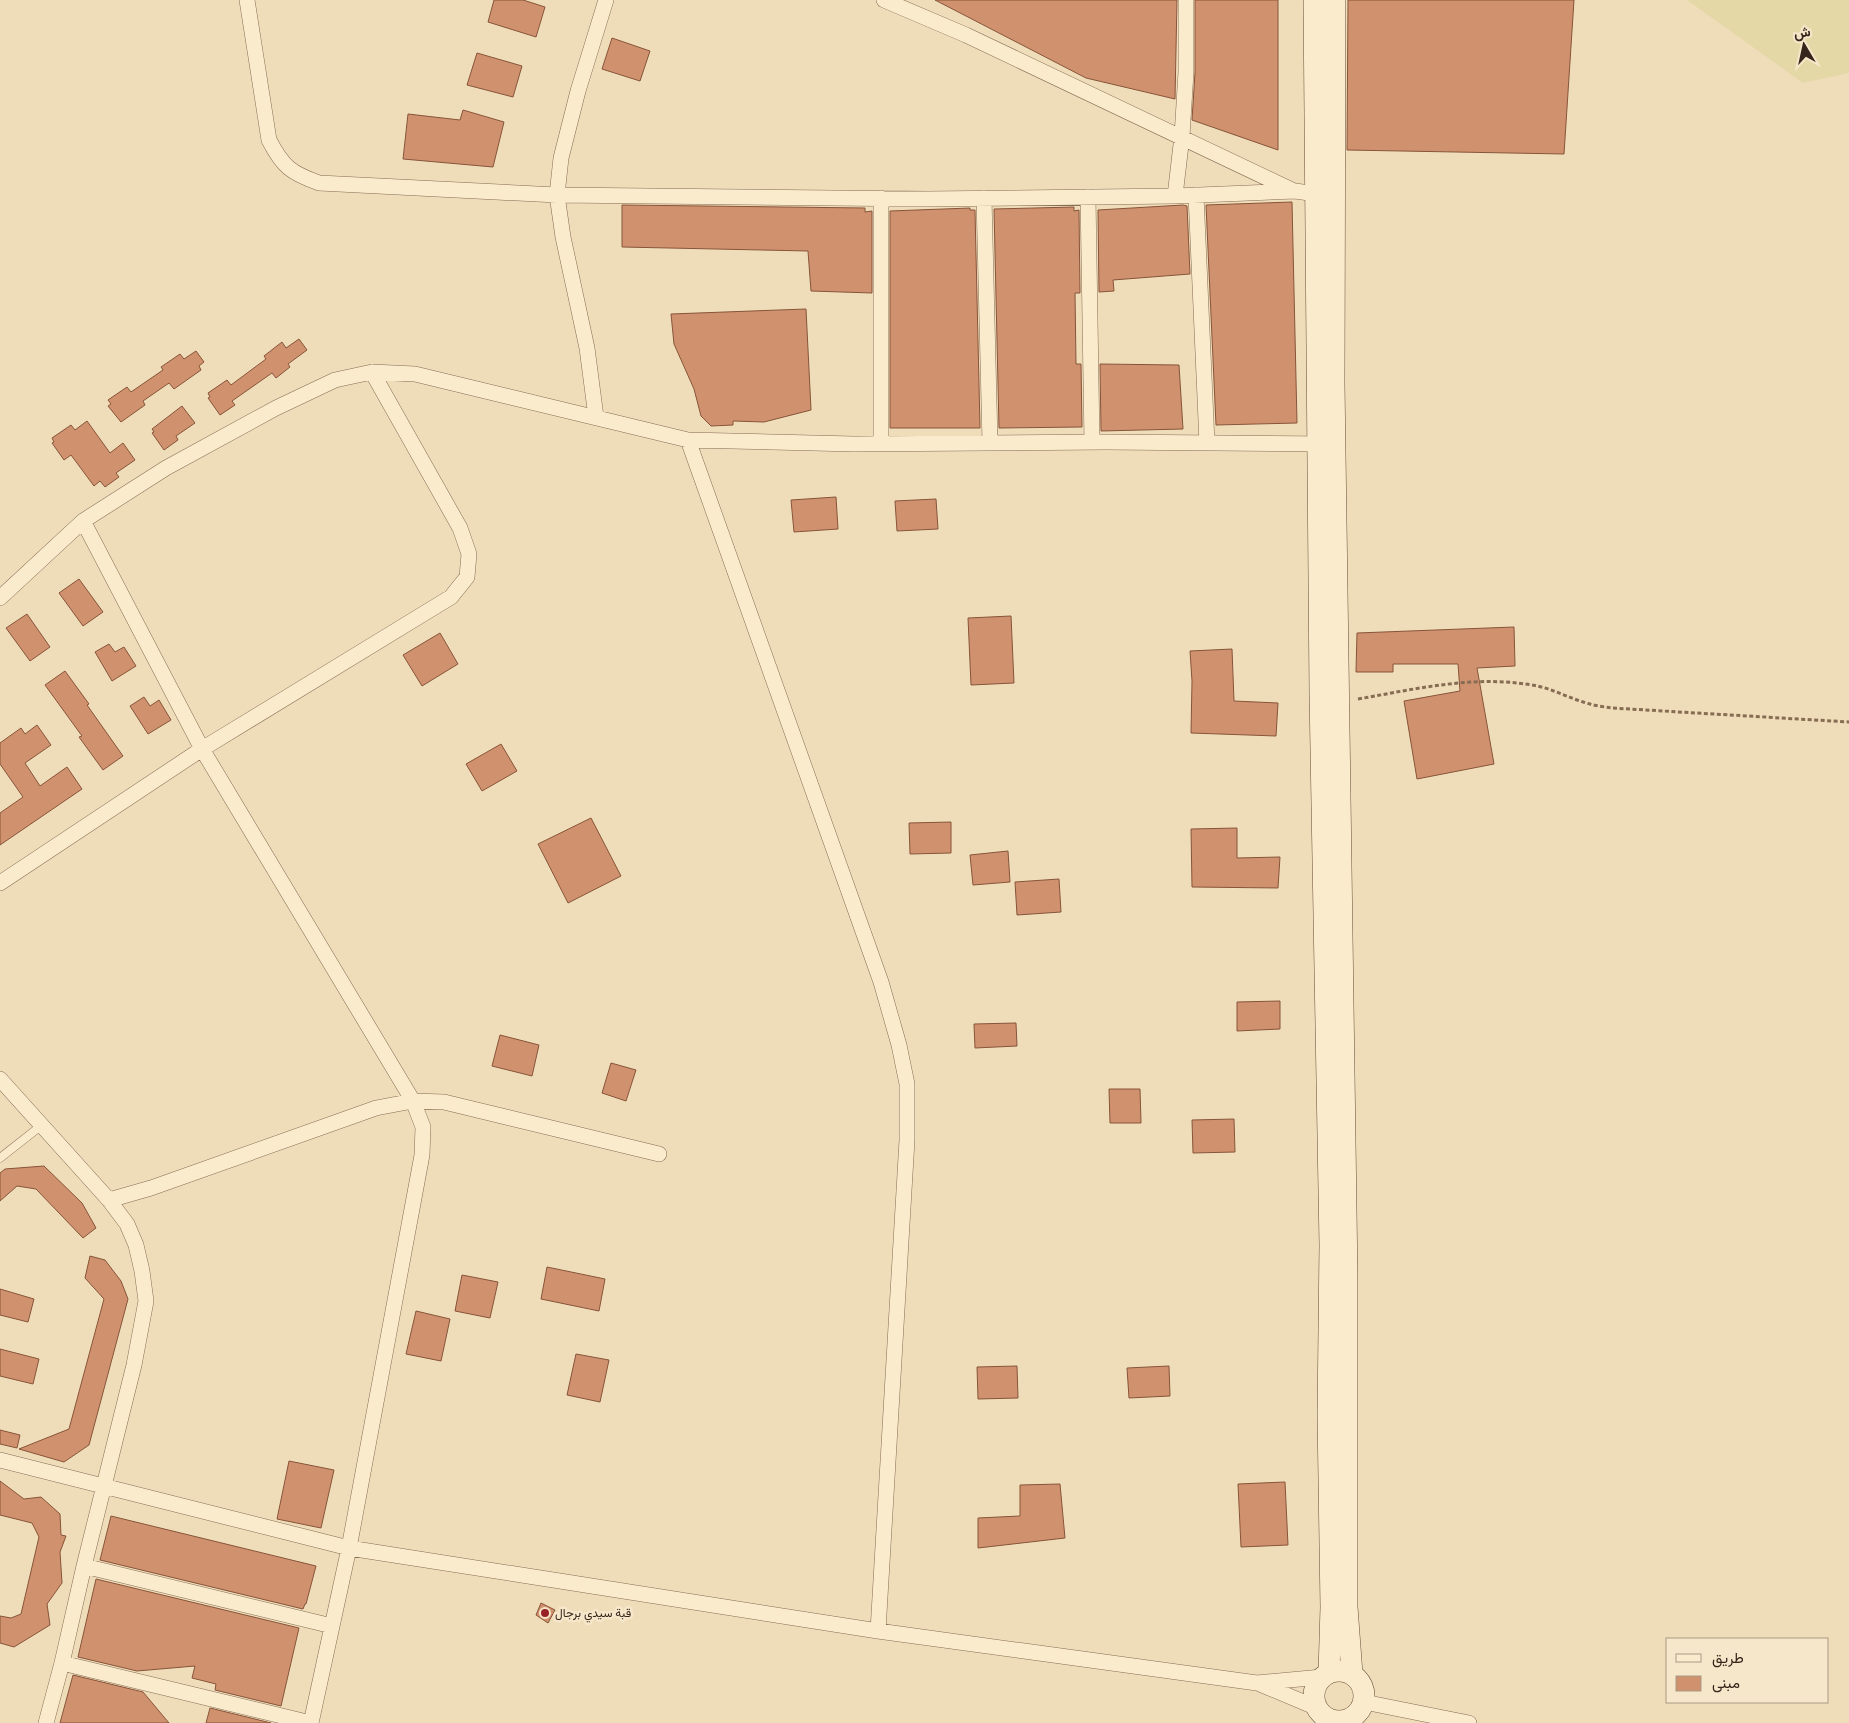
<svg xmlns="http://www.w3.org/2000/svg" width="1849" height="1723" viewBox="0 0 1849 1723" font-family="'IBM Plex Serif',Vazirmatn,serif">
<style>
.farmland{fill:#e5d8a7}
.building{fill:#d0926e;stroke:#875439}
.lines{fill:none;stroke-linecap:round;stroke-linejoin:round}
.lane-casing{stroke:#876c54;stroke-width:9}
.street-casing{stroke:#876c54;stroke-width:16}
.secondary-casing{stroke:#684d37;stroke-width:22}
.path{stroke:#876c54;stroke-width:3;stroke-dasharray:4 2.5;stroke-linecap:butt}
.lane{stroke:#faebcd;stroke-width:8}
.street{stroke:#faebcd;stroke-width:15}
.secondary{stroke:#faebcd;stroke-width:21}
.poi-dot{fill:#982128;stroke:#f7e7ca;stroke-width:2}
.labels{text-anchor:middle;stroke-width:5;stroke-linejoin:round;paint-order:stroke}
.poi-label{font-size:12px;fill:#35251a;stroke:#f7e7ca;text-anchor:start}
</style>
<rect width="100%" height="100%" fill="#efddba"/>
<path class="farmland" d="M1687 0H1849V73L1803 83Z"/>
<path class="building" d="M494 0H523L545 7 536 37 488 22Z
M935 0H1177L1175 99 1086 78Z
M1195 0H1278V150L1192 120 1195 73Z
M1348 0H1574L1564 154 1347 150Z
M612 38 650 51 640 81 602 69Z
M477 53 522 66 513 97 467 85Z
M463 110 504 122 493 167 403 159 408 114 460 120Z
M1292 202 1297 423 1216 425 1206 205Z
M622 205 865 208V212L872 211V293L811 291 808 251 622 247Z
M1183 205 1187 206 1190 274 1113 280 1114 291 1099 292 1098 210Z
M1074 207V211L1079 210 1080 293H1075L1076 364H1081L1082 427 999 428 994 209Z
M970 208V210H975L980 428H890V211Z
M806 309 811 410 764 422 733 421V425L711 426 701 416 694 389 674 344 671 314Z
M299 339 307 350 288 364 290 367 276 378 272 373 232 401 235 405 220 415 208 398 210 397 208 393 227 380 231 385 266 359 264 356 282 342 286 348Z
M196 351 204 362 199 366 201 370 174 389 169 383 143 401 145 405 121 422 108 406 111 404 108 400 127 387 131 392 163 370 161 367 180 354 184 359Z
M1100 364 1179 365 1183 429 1101 431Z
M182 406 195 423 176 436 178 440 164 450 152 433 154 432 152 429Z
M87 421 110 453 123 443 135 460 116 473 119 477 105 487 100 481 94 486 71 455 64 460 52 443 54 442 52 438 71 425 75 430Z
M836 497 838 529 794 532 791 500Z
M936 499 938 529 897 531 895 501Z
M79 579 103 612 83 626 59 593Z
M27 614 50 647 30 661 6 628Z
M1011 616 1014 683 971 685 968 618Z
M1514 627 1515 666 1477 668 1494 764 1417 779 1404 701 1460 691 1458 664H1393V672H1356L1357 633Z
M440 633 458 664 422 686 403 655Z
M109 644 115 652 124 647 136 666 112 681 95 652Z
M1232 649 1234 701 1278 703 1276 736 1191 733 1192 681 1190 651Z
M65 671 89 704 87 705 123 756 103 770 79 737 82 736 45 685Z
M144 697 150 706 159 700 171 720 148 734 130 706Z
M37 725 51 745 25 763 40 786 67 767 82 789 0 845V813L23 797 0 764V743L21 728 25 734Z
M501 744 517 771 482 791 466 764Z
M591 818 621 876 568 903 538 844Z
M951 822V853L910 854 909 823Z
M1237 828V858L1280 857 1278 888 1192 887 1191 829Z
M1008 851 1010 882 973 885 970 855Z
M1059 879 1061 912 1017 915 1015 882Z
M1280 1001V1029L1237 1031V1002Z
M1016 1023 1017 1046 975 1048 974 1024Z
M500 1035 539 1045 532 1076 492 1066Z
M611 1063 636 1070 626 1101 602 1093Z
M1109 1089H1140L1141 1123H1110Z
M1234 1119 1235 1152 1193 1153 1192 1120Z
M44 1166 82 1203 96 1228 83 1238 36 1189 17 1186 0 1201V1173L5 1169Z
M90 1256 105 1260 121 1281 128 1299 89 1445 64 1462 19 1449 69 1429 104 1299 85 1278Z
M547 1267 605 1279 599 1311 541 1299Z
M462 1275 498 1282 490 1318 455 1311Z
M0 1289 34 1299 28 1322 0 1315Z
M416 1311 450 1319 441 1361 406 1354Z
M0 1349 39 1359 33 1384 0 1376Z
M576 1354 609 1360 600 1402 567 1395Z
M1017 1366 1018 1398 978 1399 977 1367Z
M1169 1366 1170 1396 1129 1398 1127 1368Z
M0 1430 20 1435 17 1448 0 1444Z
M289 1461 334 1470 321 1528 277 1519Z
M0 1481 24 1499 41 1497 60 1514 61 1535 66 1536 60 1552 62 1583 47 1604 50 1625 14 1647 0 1643V1616L11 1618 21 1614 39 1537 32 1523 0 1515Z
M1285 1482 1288 1545 1241 1547 1238 1484Z
M1060 1484 1065 1538 978 1548V1518L1020 1516V1485Z
M111 1516 316 1566 306 1604H305L303 1609 100 1560Z
M96 1579 299 1628 281 1706 215 1690 216 1684 192 1678 195 1666 137 1671 78 1657Z
M541 1603 555 1610 548 1623 536 1615Z
M73 1675 143 1692 169 1723H60Z
M210 1708 271 1723H206Z"/>
<g class="lines">
<g class="lane-casing">
<path id="lane" d="M0 1158 42 1125"/>
</g>
<g class="street-casing">
<path id="street" d="M247 0 269 140C283 167 291 173 319 183L557 195 928 199 1175 196 1295 191 1324 195
M884 0 966 35 1294 191
M1196 195 1207 443
M1175 196 1182 136 1186 72V0
M1088 197 1092 442
M984 198 990 443
M596 417 587 348 563 237 557 195 561 158 578 91 606 0
M688 440 881 982 899 1045 907 1084V1140L878 1631
M881 443V198
M83 521 202 749 413 1101 423 1127 422 1155 349 1548 311 1723
M0 598 83 521 166 468 276 408 335 380 372 372 415 374 688 440 854 444 1106 442 1327 444
M0 883 202 749 451 597 467 577 469 554 460 528 372 372
M0 1079 109 1200 127 1224 136 1245 142 1271 146 1301 134 1365 84 1566 62 1663 46 1723
M109 1200 151 1188 376 1108 413 1101 444 1102 659 1154
M0 1460 349 1548 878 1631 1257 1683 1322 1677
M84 1566 332 1626
M62 1663 311 1723
M1260 1684 1315 1707
M1364 1702 1469 1723"/>
</g>
<g class="secondary-casing">
<path id="secondary" d="M1314 0 1320 694 1330 1245 1328 1415 1331 1607 1329 1673
M1335 0 1334 384 1347 1279V1607L1352 1674
M1314 1696a25 25 0 1 1 50 0a25 25 0 1 1-50 0Z"/>
</g>
<path class="path" d="M1358 699C1416 689 1473 675 1532 685 1552 688 1570 699 1590 704 1597 706 1605 707 1612 708L1849 722"/>
<use href="#lane" class="lane"/>
<use href="#street" class="street"/>
<use href="#secondary" class="secondary"/>
</g>
<circle class="poi-dot" cx="545" cy="1613" r="5"/>
<g class="labels">
<g class="poi-label">
<text x="555" y="1617">قبة سيدي برجال</text>
</g>
</g>
<rect x="1666" y="1638" width="162" height="65" fill="#f7e7ca" stroke="#a99984"/>
<rect x="1676" y="1654" width="25" height="8" fill="#faebcd" stroke="#a99984"/>
<text x="1712" y="1663" font-size="15" fill="#35251a">طريق</text>
<rect x="1676" y="1676" width="25" height="15" fill="#d0926e" stroke="#a99984"/>
<text x="1712" y="1688" font-size="15" fill="#35251a">مبنى</text>
<g transform="translate(1804 45) rotate(351)" stroke="#f7e7ca" stroke-width="4" paint-order="stroke">
<path d="M0-4L9 19L0 12L-9 19Z" fill="#35251a"/>
<text y="-8" font-size="14" font-weight="bold" text-anchor="middle" fill="#35251a">ش</text>
</g>
</svg>
